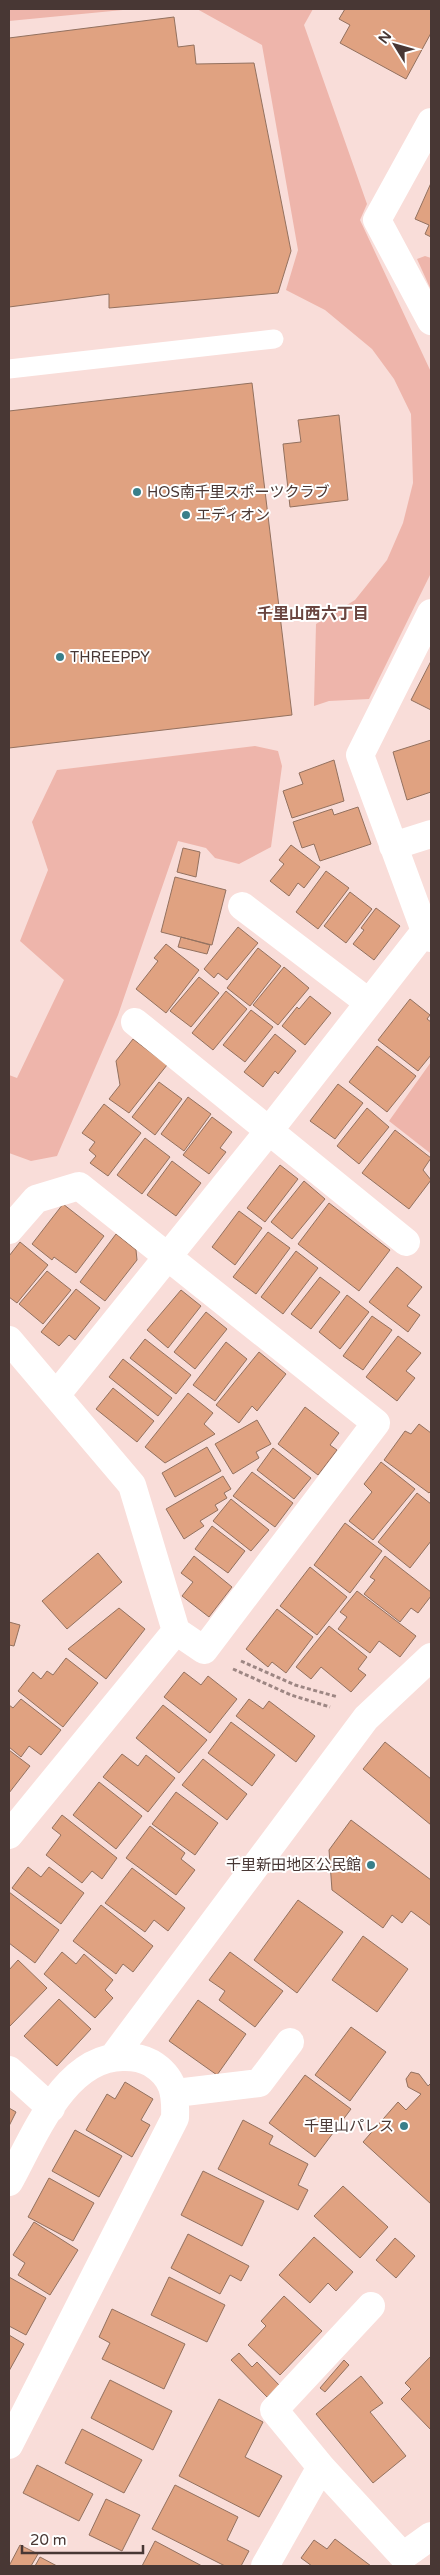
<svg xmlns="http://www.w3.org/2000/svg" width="440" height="2575" viewBox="0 0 440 2575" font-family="'Varela Round','Noto Sans JP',sans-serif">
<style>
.green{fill:#eeb5ab}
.building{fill:#e0a281;stroke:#93715f}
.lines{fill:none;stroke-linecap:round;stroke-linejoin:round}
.path{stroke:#9d8683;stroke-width:3;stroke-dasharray:4 2.5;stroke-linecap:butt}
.service{stroke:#fff;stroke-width:19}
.minor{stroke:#fff;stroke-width:28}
.poi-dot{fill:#397f8a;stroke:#fff;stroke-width:2}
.labels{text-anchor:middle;stroke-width:4;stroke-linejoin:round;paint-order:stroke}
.poi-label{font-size:15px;fill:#483734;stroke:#fff;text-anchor:start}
.neighbourhood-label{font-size:16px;font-weight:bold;fill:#6a4540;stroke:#fff}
</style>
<rect width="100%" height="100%" fill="#f9ddd9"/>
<path class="green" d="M9 9H133L9 21Z
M197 9H313L304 25 367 204 360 220 431 372V573L369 699 329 701 314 706 316 624 355 600 387 560 403 523 413 483 411 414 394 379 372 349 325 310 286 290 298 250 262 45Z
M425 256 431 258V290L417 259Z
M255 746 278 751 282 766 271 847 239 864 215 858 206 848 178 841 118 1015 57 1156 31 1161 9 1153V1075L17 1078 64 980 20 941 48 870 32 822 57 770Z
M431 1062V1150L430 1153 389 1121Z"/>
<path class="building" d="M345 9H431V33L406 79 340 43 350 25 339 19Z
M174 17 178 47 194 45 196 64 254 63 291 251 278 293 109 308V294L9 307V38Z
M431 183V237L425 234 429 225 415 219Z
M252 383 292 715 9 748V411Z
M339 415 348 500 290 507 283 444 301 442 298 420Z
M431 661V710L411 700Z
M431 740V792L407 800 393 752Z
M334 760 344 801 292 818 283 791 303 784 299 773Z
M358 807 371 844 320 861 314 844 302 848 293 822 332 809 334 815Z
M291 845 320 867 304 888 298 883 289 896 270 881 284 864 279 860Z
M183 848 200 852 196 877 177 872Z
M326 871 349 888 318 929 296 912Z
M175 877 226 890 212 945 161 932Z
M350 892 372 909 346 943 324 926Z
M376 908 400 926 374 960 353 944 364 930 361 928Z
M238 927 258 943 227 980 218 973 214 978 204 969Z
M181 937 210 945 207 954 178 947Z
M166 944 199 970 166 1013 136 989 158 961 154 958Z
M258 948 281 966 250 1006 227 988Z
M284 967 309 988 278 1025 253 1005Z
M199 977 219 993 191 1027 170 1011Z
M226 991 247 1009 213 1050 192 1033Z
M310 996 331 1013 305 1045 282 1026 297 1007 299 1009Z
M410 999 430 1015 427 1019 431 1022V1055L418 1071 378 1040Z
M251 1010 273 1027 245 1062 223 1045Z
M275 1034 296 1051 278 1074 275 1071 263 1087 244 1072Z
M133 1039 167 1065 129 1113 109 1099 120 1085 116 1061Z
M377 1046 416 1076 387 1112 349 1082Z
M159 1082 182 1099 155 1135 132 1117Z
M338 1084 363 1103 335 1139 310 1121Z
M188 1097 211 1114 184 1151 161 1134Z
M104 1104 141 1133 108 1176 90 1163 96 1156 89 1150 95 1142 82 1133Z
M367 1108 389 1127 359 1164 337 1146Z
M212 1117 232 1132 220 1148 226 1152 209 1174 183 1155Z
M395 1130 431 1158 423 1170 431 1180 409 1209 362 1173Z
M145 1138 170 1157 142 1194 117 1175Z
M172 1161 201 1183 176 1216 147 1195Z
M280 1165 298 1179 265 1222 247 1208Z
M304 1181 325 1199 292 1239 271 1222Z
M329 1203 390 1250 359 1291 298 1244Z
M63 1204 104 1236 76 1273 54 1257 52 1260 32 1244Z
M239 1211 262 1228 235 1265 212 1247Z
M268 1232 290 1248 256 1294 233 1277Z
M116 1234 136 1250 137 1260 105 1301 80 1282Z
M20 1242 48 1265 17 1303 9 1297V1256Z
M296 1251 318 1268 283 1314 261 1297Z
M397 1267 422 1287 407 1306 420 1315 408 1332 369 1302Z
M47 1271 71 1290 43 1324 19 1304Z
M320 1277 340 1292 311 1329 291 1314Z
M76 1289 100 1308 75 1340 69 1335 59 1346 41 1332Z
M181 1290 201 1306 168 1348 147 1330Z
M347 1295 369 1312 340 1349 319 1332Z
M206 1312 227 1329 195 1369 174 1352Z
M372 1316 392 1330 363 1370 343 1356Z
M398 1336 421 1353 406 1371 415 1378 397 1401 366 1377Z
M145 1339 191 1375 176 1394 130 1358Z
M226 1342 247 1359 215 1401 193 1385Z
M259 1352 286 1374 257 1411 252 1406 239 1423 216 1405Z
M123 1359 172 1398 158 1416 109 1377Z
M113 1388 154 1421 137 1442 96 1409Z
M188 1393 213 1413 204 1424 215 1434 165 1463 145 1447Z
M305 1407 339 1433 330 1445 337 1450 318 1475 278 1444Z
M257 1420 271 1444 256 1452 259 1458 233 1474 215 1444Z
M419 1424 431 1433V1491L429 1493 384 1460 405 1431 411 1434Z
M207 1447 221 1471 175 1497 162 1473Z
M273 1448 311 1478 294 1499 257 1470Z
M381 1462 415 1489 373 1540 349 1521 372 1492 364 1484Z
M252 1472 293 1503 275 1527 233 1496Z
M223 1476 231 1489 224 1493 227 1498 215 1505 218 1510 200 1521 204 1526 184 1539 166 1509Z
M417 1493 431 1504V1541L410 1568 378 1542Z
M231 1499 269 1530 251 1551 213 1521Z
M345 1523 382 1551 350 1593 314 1565Z
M212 1526 245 1551 228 1573 195 1549Z
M98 1553 122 1582 67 1629 42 1601Z
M194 1556 232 1587 209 1617 182 1596 193 1582 181 1573Z
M385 1556 431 1592V1596L418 1613 411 1608 400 1622 364 1594 375 1580 370 1577Z
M310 1567 347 1597 317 1635 280 1606Z
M357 1591 416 1636 400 1657 379 1641 370 1653 338 1629 347 1617 340 1612Z
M119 1608 145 1629 106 1679 68 1649Z
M277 1609 313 1637 286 1673 272 1662 268 1667 246 1649Z
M9 1622 20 1625 14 1646 9 1645Z
M329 1626 367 1657 358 1669 366 1675 351 1692 321 1667 311 1679 296 1667Z
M66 1658 98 1683 63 1727 18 1691 33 1672 41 1679 47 1671 53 1675Z
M184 1672 201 1685 208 1676 237 1699 210 1733 164 1697Z
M21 1699 61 1730 41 1755 29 1746 21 1757 9 1747V1705L13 1708Z
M249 1699 263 1709 269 1701 315 1736 296 1762 236 1716Z
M163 1705 207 1740 179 1773 136 1738Z
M231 1722 275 1755 252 1786 208 1753Z
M385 1742 431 1779V1825L363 1769Z
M9 1750 30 1766 9 1793Z
M122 1754 138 1766 146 1755 175 1778 148 1812 103 1777Z
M203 1759 247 1794 227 1820 182 1785Z
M99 1782 142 1816 116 1849 73 1815Z
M176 1792 218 1823 195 1855 152 1824Z
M62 1815 117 1858 102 1879 92 1871 82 1883 46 1855 61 1835 52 1828Z
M351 1820 431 1880V1926L411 1911 402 1923 392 1915 383 1928 332 1890 329 1850Z
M150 1826 185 1853 181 1859 195 1870 176 1895 126 1858Z
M28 1867 41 1877 49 1867 84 1893 61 1924 12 1888Z
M132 1868 185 1908 168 1931 154 1920 145 1932 105 1903Z
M9 1892 59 1930 35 1963 9 1943Z
M298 1900 343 1932 297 1993 254 1960Z
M101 1905 153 1946 133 1972 123 1964 116 1974 73 1941Z
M363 1936 408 1969 377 2012 332 1980Z
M62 1952 76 1964 84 1954 113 1980 105 1990 113 1998 95 2018 44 1974Z
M230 1952 283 1991 255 2027 219 2000 225 1991 209 1980Z
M18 1960 47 1988 9 2027V1970Z
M59 1999 91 2029 57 2066 24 2036Z
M198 2000 246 2034 217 2075 169 2041Z
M351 2027 386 2052 350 2101 315 2075Z
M411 2072 419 2074 428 2086 431 2083V2204L363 2142 398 2102 406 2110 421 2094 408 2087 406 2079Z
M305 2075 351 2109 315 2157 269 2123Z
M125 2082 153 2099 141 2120 150 2125 132 2157 86 2130 107 2094 115 2099Z
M9 2108 16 2112 9 2126Z
M243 2120 273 2136 269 2144 308 2164 298 2185 308 2190 298 2210 218 2169Z
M75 2130 122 2156 99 2197 52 2171Z
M203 2171 264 2201 242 2246 181 2215Z
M49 2178 94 2203 73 2241 28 2217Z
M343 2186 388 2227 360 2258 314 2216Z
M34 2222 78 2250 50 2295 18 2275 25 2263 13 2255Z
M188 2234 249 2266 241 2281 230 2275 220 2294 171 2268Z
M314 2237 353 2272 336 2291 328 2283 310 2303 279 2275Z
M395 2238 415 2256 396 2278 376 2260Z
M9 2277 46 2298 26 2335 9 2326Z
M169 2277 225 2305 207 2342 151 2315Z
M284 2296 322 2331 280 2375 248 2345 266 2326 261 2321Z
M112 2309 185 2344 164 2389 102 2359 110 2343 99 2337Z
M9 2335 24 2344 9 2371Z
M239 2353 252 2367 257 2362 279 2385 267 2397 231 2360Z
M431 2356V2430L401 2399 411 2389 405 2383Z
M344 2360 349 2365 325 2392 320 2388Z
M361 2376 383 2403 370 2412 406 2456 373 2483 316 2414Z
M110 2380 172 2411 153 2450 91 2418Z
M219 2399 263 2422 245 2457 282 2476 259 2517 179 2476Z
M82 2429 142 2460 124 2493 65 2463Z
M37 2465 93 2494 79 2521 23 2493Z
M175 2485 238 2517 227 2540 249 2551 241 2566H225L152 2529Z
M106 2499 140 2515 122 2551 89 2535Z
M335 2539 371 2566H312L301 2558 314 2540 327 2549Z
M155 2541 202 2566H142Z
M20 2545 38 2554 31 2566H9Z
M40 2557 57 2566H35Z"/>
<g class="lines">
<path class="path" d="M241 1661 295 1685 338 1697
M233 1669 291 1695 330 1707"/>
<path class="service" d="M9 369 274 339"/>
<path class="minor" d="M431 122 377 220 431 321
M431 613 360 755 425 931 431 938
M393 846 431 834
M242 906 368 1002
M135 1022 406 1242
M9 1230 36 1199 79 1186 376 1423 204 1650 176 1631 132 1485 9 1340
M57 1394 268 1132 425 931
M9 1835 176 1631
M113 2057 366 1718 431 1657
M9 2070 51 2108
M176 2093 259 2083 290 2042
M9 2182C34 2137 65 2055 125 2057 135 2057 142 2058 151 2063 174 2077 176 2094 175 2118L9 2445
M321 2467 274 2410 371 2306
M265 2566 321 2467 403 2556 431 2536"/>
</g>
<g class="poi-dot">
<circle cx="137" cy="492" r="5"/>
<circle cx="186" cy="515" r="5"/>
<circle cx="60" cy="657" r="5"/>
<circle cx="371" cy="1865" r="5"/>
<circle cx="404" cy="2126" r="5"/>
</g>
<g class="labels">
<g class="poi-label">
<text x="147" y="497">HOS南千里スポーツクラブ</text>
<text x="196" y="520">エディオン</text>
<text x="70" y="662">THREEPPY</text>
<text x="361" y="1870" text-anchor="end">千里新田地区公民館</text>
<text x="394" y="2131" text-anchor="end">千里山パレス</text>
</g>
<g class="neighbourhood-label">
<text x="313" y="619">千里山西六丁目</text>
</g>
</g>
<rect width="440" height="2575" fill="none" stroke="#483734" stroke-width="20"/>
<g transform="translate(395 45) rotate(307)" stroke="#ffffff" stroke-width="4" paint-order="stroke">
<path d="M0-4L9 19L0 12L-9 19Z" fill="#483734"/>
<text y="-8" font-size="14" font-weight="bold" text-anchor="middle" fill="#483734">N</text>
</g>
<path d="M22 2545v8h121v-8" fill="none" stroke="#483734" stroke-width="2.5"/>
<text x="30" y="2545" font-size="15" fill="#483734" stroke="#ffffff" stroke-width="4" paint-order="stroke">20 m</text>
</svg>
